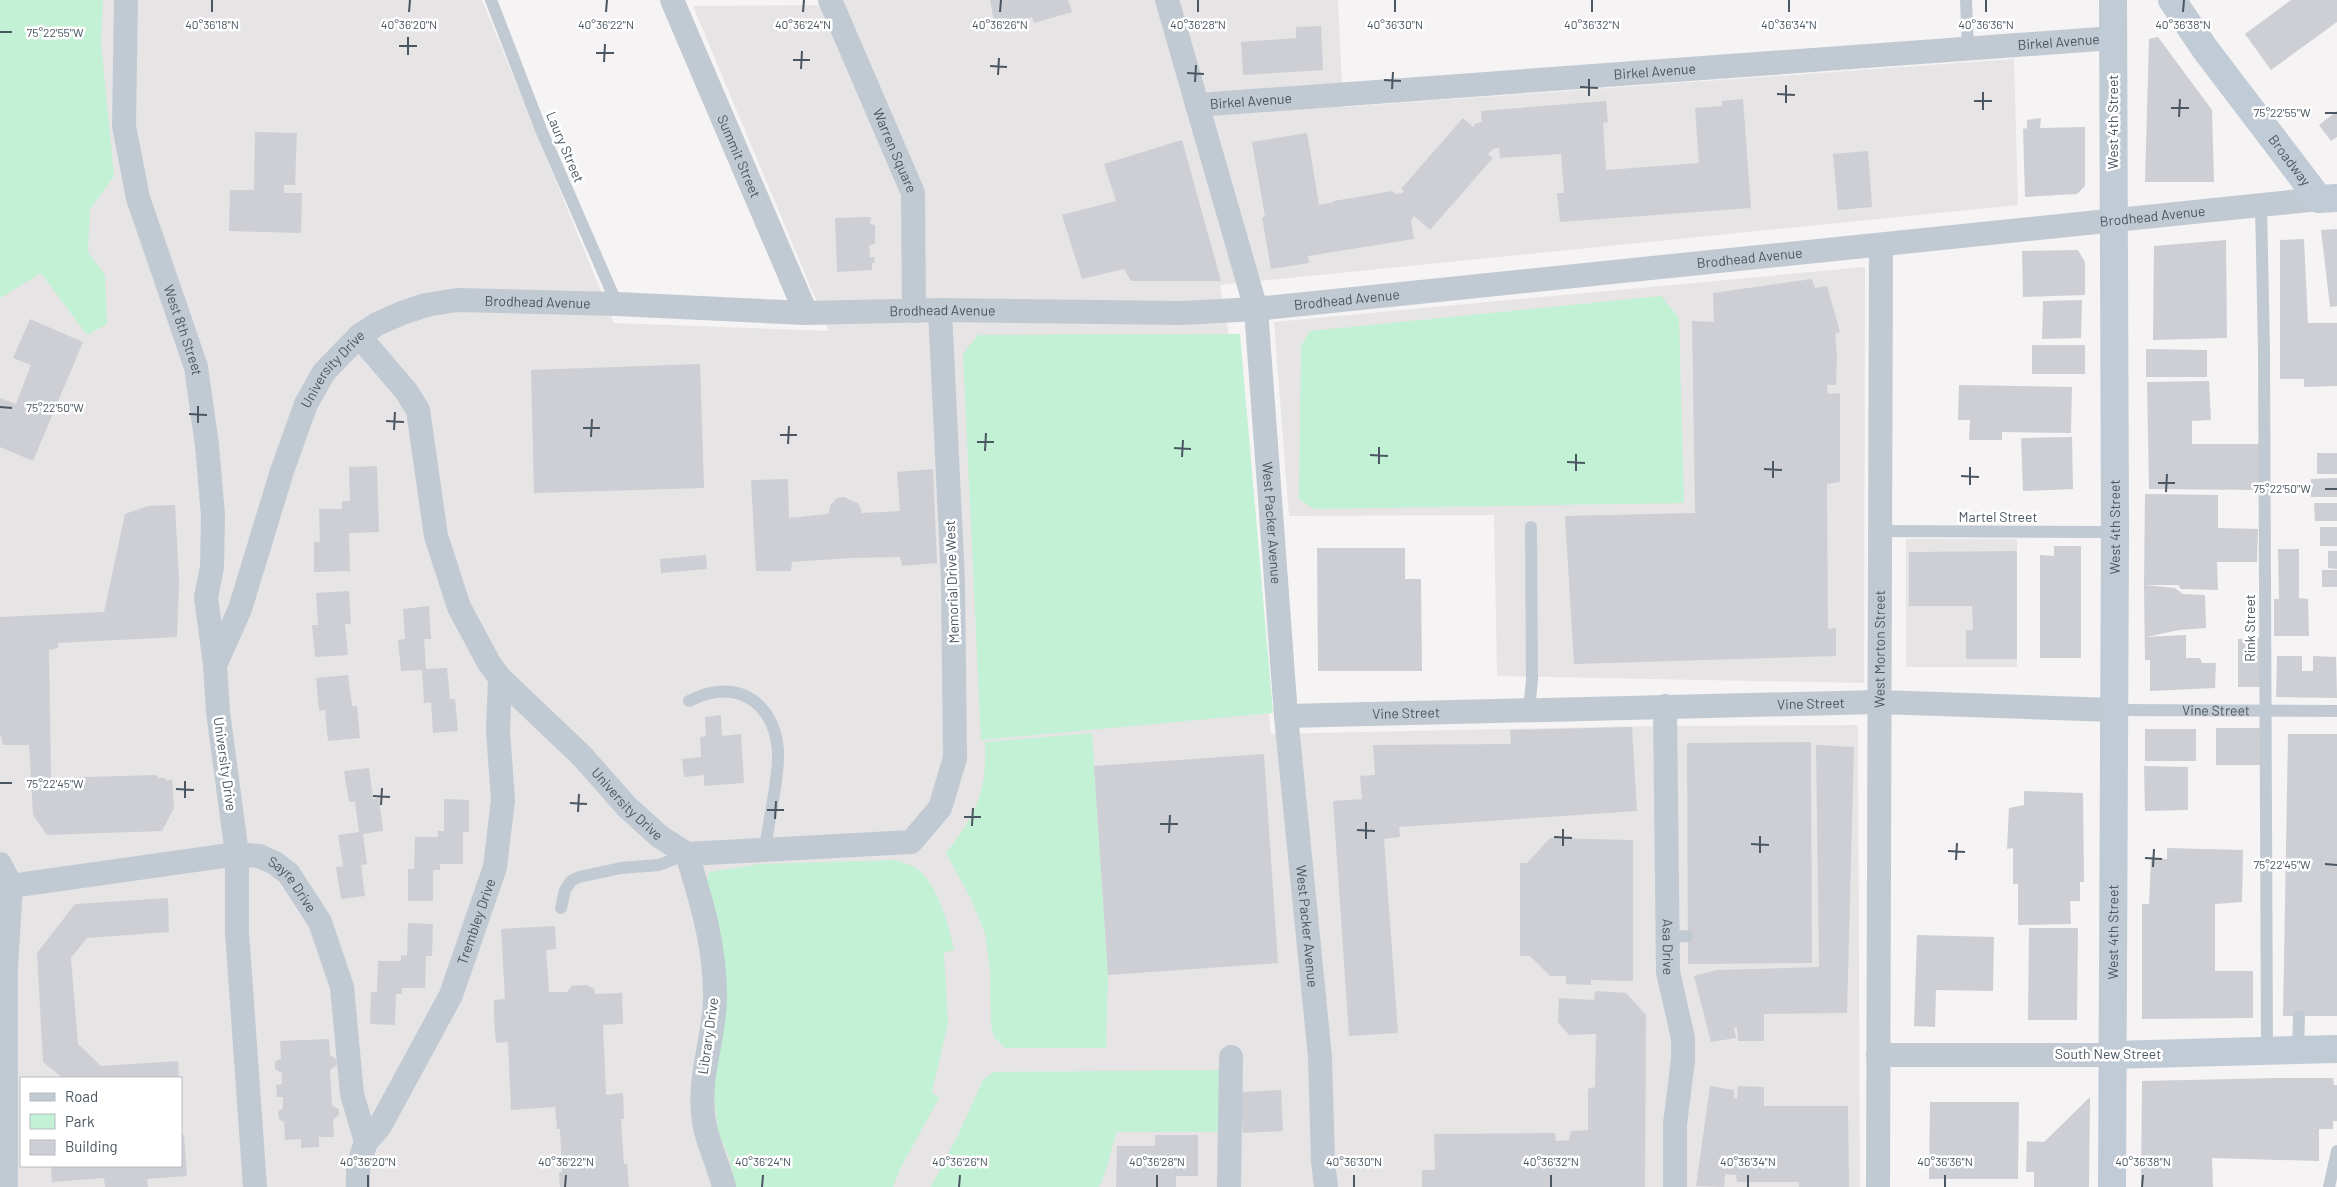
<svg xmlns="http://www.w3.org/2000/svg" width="2337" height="1187" viewBox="0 0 2337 1187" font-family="Barlow,sans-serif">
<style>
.education{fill:#e6e4e5;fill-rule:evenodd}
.green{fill:#c3f1d5}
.building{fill:#cdcfd5}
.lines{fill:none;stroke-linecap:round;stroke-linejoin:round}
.lane{stroke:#c1cad2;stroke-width:12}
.street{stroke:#c1cad2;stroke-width:24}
.secondary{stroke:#c1cbd6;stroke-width:28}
.ticks{fill:none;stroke:#4a5661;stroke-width:2}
.labels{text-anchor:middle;stroke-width:5;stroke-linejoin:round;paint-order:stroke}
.street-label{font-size:14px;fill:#4a5661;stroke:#fff}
.ticks-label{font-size:12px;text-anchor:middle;fill:#4a5661;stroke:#fff;stroke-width:5;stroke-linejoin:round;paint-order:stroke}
</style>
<rect width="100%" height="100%" fill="#f5f3f3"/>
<path class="education" d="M0 0H482L614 323 829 331 693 6 822 5 844 0H1338L1343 107 2014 59 2018 205 1220 285 1229 336 1271 734 1650 726 1858 725 1860 1187H0ZM21 1078H181V1166H21Z
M1865 267 1864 683 1497 676 1494 515 1289 516 1274 322Z
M1906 539H2017V667H1906Z"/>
<path class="green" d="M0 0H103L101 43 114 176 90 209 88 252 105 275 107 324 87 335 41 273 0 298Z
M1661 296 1679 318 1684 503 1314 509 1299 499 1301 346 1310 331Z
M1240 334 1273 713 981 740 963 354 978 335Z
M1092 733 1108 975 1106 1048H1005L994 1037 991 1024 990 970 985 933 970 897 946 853C977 814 987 791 985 742Z
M896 860C903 863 918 867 923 874 940 894 949 925 954 950L944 952 948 1023 932 1092 939 1098 900 1169 893 1187H735L730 1159 718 1131 712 1076 707 881 709 872 761 864Z
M1227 1070 1226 1132H1117C1110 1151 1108 1170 1099 1187H931L959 1133 983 1080 994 1072Z"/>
<path class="building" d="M990 0H1068L1072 12 1034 23 1032 17 996 31Z
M2291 0H2337V22L2271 70 2245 34Z
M1321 26 1323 70 1243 75 1241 42 1296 38V27Z
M2158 37 2212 110 2214 182H2145L2149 39Z
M1743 99 1751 208 1560 222 1557 193H1564L1561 154 1500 158 1499 148 1493 149 1488 154 1493 158 1430 230 1414 216 1411 220 1414 239 1308 256 1309 263 1271 269 1262 217H1265L1252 142 1307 133 1319 205 1334 202V201L1393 191 1394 194 1402 193 1404 191 1401 189 1463 118 1473 127 1476 123 1482 122 1481 111 1606 101 1608 122 1603 123 1606 170 1699 163 1695 108 1722 106V101Z
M2337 111V137L2331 141 2319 125Z
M2041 118 2040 128 2085 127V186L2077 194 2025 197 2023 129 2027 128V120Z
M255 132 297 133 295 185H284V193H302L301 233 229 231 230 190H254Z
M1182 140 1221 281H1131L1124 269 1082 279 1062 215 1116 201 1104 164Z
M1868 151 1872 207 1838 210 1833 154Z
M871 217 870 224 875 225V244L869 245 870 257H875L874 263H872V270L837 272 835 218Z
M2337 229V306L2330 307 2321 230Z
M2304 239 2308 323H2337V386L2304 387V379H2280V240Z
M2226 240 2227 338 2153 340 2154 246Z
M2078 250 2085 262V295L2023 297 2022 251Z
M1812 279 1815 288 1827 286 1840 332 1835 334 1837 356 1836 385H1827L1828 394 1840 393V482L1827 484 1828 629 1836 628V656L1574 664 1565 516 1695 513 1692 321 1714 322 1713 293Z
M2082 300 2081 338 2042 339 2043 301Z
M30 319 83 342 33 461 0 447V398L16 404 31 365 13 358Z
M2032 345H2085V374H2032Z
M2146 349 2207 350V377H2146Z
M700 364 704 488 534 493 531 370Z
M2209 381 2211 420 2192 421V444H2261L2262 490 2149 489 2147 382Z
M1959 385 2072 387 2071 433 2002 432V440H1969L1970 420H1958Z
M2072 437 2073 489 2023 491 2021 438Z
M2317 453H2337V474H2317Z
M377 466 379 532 349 533 350 571 314 572V542H320L319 509H342V501H350L349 467Z
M933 469 937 563 902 566 900 557 849 558 792 562 791 571H756L751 480 788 479 789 518 828 514 831 504 837 498 844 497 859 504 862 513 900 511 897 472Z
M2337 478V497H2311V479Z
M2145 494 2218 495V528L2258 529 2257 562H2217L2218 590 2181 589 2178 585H2144Z
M2314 503H2337V521H2315Z
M175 505 179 582 177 637 58 643V648L49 650 51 778 157 775 158 778H166V781L172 779 174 808 162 831 47 835 33 815 29 745H3L0 734V617L104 612 125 514 148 506Z
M2320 527H2337V546H2320Z
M2054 546H2081V658H2040V555L2054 556Z
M1317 548H1405V579H1421L1422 671H1318Z
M2278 549H2299V598L2308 599 2309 636H2274V599H2279Z
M2017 551V659H1966V630H1973L1972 606H1909V552Z
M2328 551H2337V569L2328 568Z
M706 555 707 569 661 573 660 559Z
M2322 570H2337V587H2322Z
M2144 585 2175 588 2183 594 2205 595 2206 628 2179 630 2146 637 2186 635V658H2200L2202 663H2216L2215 688 2150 691V660H2145Z
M349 591 351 624H345L348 655 315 657 312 625H318L316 593Z
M429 606 431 639H424L426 669 447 668 450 699H455L458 731 433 733 431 702 424 703 422 670 401 671 398 640 405 639 403 609Z
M2260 638V687H2238V639Z
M2277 656H2302V671H2313V656L2336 657 2337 698 2276 697Z
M348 675 352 706H357L360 738 328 741 325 710 319 711 316 678Z
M721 715 722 736 741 734 744 783 704 786V775L684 777 682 759 701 757 700 737 706 736 705 717Z
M1632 727 1637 811 1399 827 1400 837 1384 839 1398 1033 1349 1036 1333 801 1362 799 1360 776 1375 775 1373 745 1511 744 1510 730Z
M2216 728H2260V765H2216Z
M2145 729H2196V761H2145Z
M2288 734H2337V1016H2283Z
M1811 742 1812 963 1688 964 1687 743Z
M1816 745 1854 747 1847 1013 1764 1014V1041H1738L1737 1027 1734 1028 1736 1038 1711 1042 1694 976 1717 970 1819 967Z
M1264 754 1278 963 1108 975 1094 766Z
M2144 766 2188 767V810L2145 811Z
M369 768 373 799 379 798 383 831 363 834 367 864 361 865 365 896 341 899 336 867 343 866 338 835 359 832 355 802H349L344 771Z
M2024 791 2083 793 2084 882H2080V901H2070L2071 924 2018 925V884H2013V848L2007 849 2009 808 2024 805Z
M444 799 469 800V832H463V864H440V870H433V901H408V869H414L415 837H438V831H444Z
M1550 838 1633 840V981L1591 980V985L1566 984V976H1550L1530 956H1520V863H1527Z
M2167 848 2243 850 2242 902 2215 904V971H2253V1018L2142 1019V904H2149L2151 858 2167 859Z
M168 898 169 932 87 938 71 958 78 1044 101 1066 178 1061 179 1078H63L43 1062 37 953 75 904Z
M408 923 433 924 432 956H426L425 988H402V994H396L395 1025 370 1024 371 992H377L378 961H401V955L407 956Z
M555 926 556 949 546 950 549 992H567L572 986 587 985 594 989 595 994 622 993 623 1024 603 1025 606 1095 623 1093 624 1119H621L624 1164H627L629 1187H560L559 1173 562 1172 560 1129H557L555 1107 511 1110 508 1042 496 1043 494 1019V1000L505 999 501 929Z
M2029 928H2078L2077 1020H2028Z
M1917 935 1994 937 1993 991 1936 990 1935 1027 1914 1026Z
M1595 991 1626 993 1646 1015 1645 1187H1422V1170H1435L1434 1134 1555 1133 1556 1141 1569 1140 1571 1131 1588 1130V1089L1595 1087 1596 1034 1569 1035 1558 1022 1559 998 1594 1000Z
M329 1039 330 1055 336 1059 337 1065 330 1070 332 1106 339 1109V1115L333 1120 334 1137H319V1147L301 1148V1139L285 1140 284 1122 279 1119 278 1112 283 1108V1097H277L276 1085 282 1084V1073L275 1069V1062L281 1058 280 1041Z
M2277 1078H2333L2334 1085H2337V1121H2333V1129H2319V1161L2212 1158 2213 1187H2141L2142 1081Z
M1710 1086 1734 1090V1098L1737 1099 1738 1086 1764 1087V1106H1848L1849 1187H1799V1182H1737L1736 1175 1725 1174 1724 1187 1696 1186Z
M1281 1090 1283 1131 1243 1133 1240 1092Z
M2090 1097 2089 1187H2034V1172H2026L2027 1141 2044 1142Z
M1930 1102H2019L2018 1179H1929Z
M181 1135H184L187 1176 147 1179 148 1187H105L104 1178 52 1182 51 1166H181Z
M1155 1135H1198V1176H1176V1187H1116L1117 1146H1155Z"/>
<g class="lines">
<g class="lane">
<path d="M491 0 542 132 617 304"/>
<path d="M1966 0 1968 48"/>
<path d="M2261 206 2264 351 2267 1051"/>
<path d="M1880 531 2115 532"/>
<path d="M689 701C696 698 703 694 711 693 751 685 776 714 778 752 779 781 768 821 765 851"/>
<path d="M1529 710 1532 680 1531 527"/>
<path id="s1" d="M2114 710 2337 711"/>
<path d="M561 908 565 890 571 881 579 877 621 868 659 865 687 854"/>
<path d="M1668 937 1688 936"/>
<path d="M2298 1050 2299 1016"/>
<path d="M2329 1187 2337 1151"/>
</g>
<g class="street">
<path id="s2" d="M126 0 124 126 138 198 196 367 207 445 213 516 212 567 206 597 215 665"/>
<path id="s3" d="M672 0 806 313"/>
<path id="s4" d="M830 0 913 193 914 311"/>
<path id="s5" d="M1167 0 1256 309 1286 716 1320 1057 1323 1161 1326 1187"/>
<path id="s6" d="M1197 105 2113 38"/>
<path id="s7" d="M359 336 406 391 418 410 436 536 459 607 489 663 500 678 582 756 627 807 659 836 687 854 911 842 940 808 955 758 953 581 940 310"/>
<path id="s8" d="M1665 706 1668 972 1683 1038V1060L1675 1124V1187"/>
<path id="s9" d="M1286 716 1879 702 2114 710"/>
<path d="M687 854C702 903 716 949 715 1000 714 1040 699 1072 703 1114 705 1139 718 1162 724 1187"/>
<path id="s10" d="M0 864 11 886 237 854 259 856 275 863 289 874 320 922 342 987 352 1094 366 1142 358 1166V1187"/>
<path d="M1878 1055H2112"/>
<path id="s11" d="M366 1142 380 1126 451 995 495 867 503 800 498 731 500 678"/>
<path d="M6 1187V966L11 886"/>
<path id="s12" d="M255 1187 237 932V854L218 712 215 665 240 609 282 471 306 404 324 372 359 336 377 324 402 313 426 305 457 300 617 304 806 313 940 310 1182 313 1256 309 2319 199"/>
<path d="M1229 1187 1231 1057"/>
<path id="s13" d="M1878 1187 1881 245"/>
</g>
<g class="secondary">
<path id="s14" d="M2172 0 2205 49 2319 199 2337 198"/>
<path d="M2112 1055 2337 1049"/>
<path id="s15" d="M2112 1187 2115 532 2113 0"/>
</g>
</g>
<path class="ticks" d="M212 12V0M409 12 410 0M606 12 607 0M803 12 804 0M1000 12 1001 0M1198 12V0M1395 12V0M1592 12V0M1789 12V0M1986 12V0M2183 12 2184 0M0 32H12M399 46H417M596 53H614M408 55V37M793 60H810M604 62 605 44M990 66 1007 67M801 69 802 51M1187 73 1204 74M998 75 999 58M1384 80 1401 81M1195 82 1196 65M1580 87 1598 88M1392 89 1393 72M1777 94 1795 95M1589 96V79M1974 101H1992M1786 103V85M2171 108H2189M1983 110V92M2325 113H2337M2179 117 2180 99M0 407 12 408M189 414 207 415M386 421 404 422M198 423V406M583 428H600M394 430 395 412M780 435H797M591 437 592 419M977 442H994M788 444 789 426M1174 448 1191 449M985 451 986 433M1370 455 1388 456M1182 457 1183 440M1567 462 1585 463M1379 464V447M1764 469 1782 470M1576 471V454M1961 476 1979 477M1773 478V461M2158 483H2175M1970 485V467M2325 489H2337M2166 492 2167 474M0 783H12M176 789 194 790M373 796 390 797M185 798V781M570 803 587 804M381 805 382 788M767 810H784M578 812 579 794M964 817H981M775 819 776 801M1160 824H1178M972 826 973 808M1357 830 1375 831M1169 833 1170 815M1554 837 1572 838M1366 839V822M1751 844 1769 845M1563 846V829M1948 851 1965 852M1760 853V836M2145 858 2162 859M1956 860 1957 843M2325 864 2337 865M2153 867 2154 849M368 1187V1175M565 1187 566 1175M762 1187 763 1175M959 1187 960 1175M1157 1187V1175M1354 1187V1175M1551 1187V1175M1748 1187V1175M1945 1187V1175M2142 1187 2143 1175"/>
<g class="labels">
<g class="street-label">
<text dy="5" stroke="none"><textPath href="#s6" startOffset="864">Birkel Avenue</textPath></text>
<text dy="5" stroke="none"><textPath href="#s6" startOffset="459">Birkel Avenue</textPath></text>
<text dy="5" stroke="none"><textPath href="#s6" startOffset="54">Birkel Avenue</textPath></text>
<text transform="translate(2113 122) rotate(-90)" y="5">West 4th Street</text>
<text transform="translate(565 147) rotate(67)" y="5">Laury Street</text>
<text dy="5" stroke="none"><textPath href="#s4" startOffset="164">Warren Square</textPath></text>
<text dy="5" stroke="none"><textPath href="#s3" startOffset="170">Summit Street</textPath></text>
<text dy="5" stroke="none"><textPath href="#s14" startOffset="199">Broadway</textPath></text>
<text dy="5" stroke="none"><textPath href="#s12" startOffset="2694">Brodhead Avenue</textPath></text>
<text dy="5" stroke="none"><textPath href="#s12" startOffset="2289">Brodhead Avenue</textPath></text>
<text dy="5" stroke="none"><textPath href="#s12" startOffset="1884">Brodhead Avenue</textPath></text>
<text dy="5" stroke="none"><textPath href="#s12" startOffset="1074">Brodhead Avenue</textPath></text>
<text dy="5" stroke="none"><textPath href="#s12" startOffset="1479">Brodhead Avenue</textPath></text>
<text dy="5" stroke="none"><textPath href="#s2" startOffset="339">West 8th Street</textPath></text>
<text dy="5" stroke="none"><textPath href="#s12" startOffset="845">University Drive</textPath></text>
<text x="1998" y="522">Martel Street</text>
<text dy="5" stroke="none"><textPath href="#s5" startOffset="536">West Packer Avenue</textPath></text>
<text dy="5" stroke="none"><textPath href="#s15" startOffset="660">West 4th Street</textPath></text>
<text transform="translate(952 582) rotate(-92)" y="5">Memorial Drive West</text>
<text transform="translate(2250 628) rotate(-90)" y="5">Rink Street</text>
<text dy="5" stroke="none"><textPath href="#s13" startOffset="538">West Morton Street</textPath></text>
<text dy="5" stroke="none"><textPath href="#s9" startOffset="525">Vine Street</textPath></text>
<text dy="5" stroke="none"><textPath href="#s1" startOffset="102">Vine Street</textPath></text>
<text dy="5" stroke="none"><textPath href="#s9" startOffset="120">Vine Street</textPath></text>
<text transform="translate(225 764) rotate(82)" y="5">University Drive</text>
<text dy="5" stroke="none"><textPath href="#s7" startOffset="558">University Drive</textPath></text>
<text dy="5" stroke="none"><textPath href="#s10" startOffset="320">Sayre Drive</textPath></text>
<text dy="5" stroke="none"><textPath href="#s11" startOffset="248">Trembley Drive</textPath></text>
<text dy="5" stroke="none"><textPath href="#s5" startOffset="941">West Packer Avenue</textPath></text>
<text dy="5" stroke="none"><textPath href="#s15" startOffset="255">West 4th Street</textPath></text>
<text dy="5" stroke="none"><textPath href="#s8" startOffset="241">Asa Drive</textPath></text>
<text transform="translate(708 1036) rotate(-82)" y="5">Library Drive</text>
<text x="2108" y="1059">South New Street</text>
</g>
</g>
<g class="ticks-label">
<text x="212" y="29">40°36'18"N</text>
<text x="409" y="29">40°36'20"N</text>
<text x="606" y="29">40°36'22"N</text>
<text x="803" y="29">40°36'24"N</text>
<text x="1000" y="29">40°36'26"N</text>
<text x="1198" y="29">40°36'28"N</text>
<text x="1395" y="29">40°36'30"N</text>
<text x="1592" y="29">40°36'32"N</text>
<text x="1789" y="29">40°36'34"N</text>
<text x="1986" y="29">40°36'36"N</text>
<text x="2183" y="29">40°36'38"N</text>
<text x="55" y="37">75°22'55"W</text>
<text x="2282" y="117">75°22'55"W</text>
<text x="55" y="412">75°22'50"W</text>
<text x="2282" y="493">75°22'50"W</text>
<text x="55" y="788">75°22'45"W</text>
<text x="2282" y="869">75°22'45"W</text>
<text x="368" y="1166">40°36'20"N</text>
<text x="566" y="1166">40°36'22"N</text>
<text x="763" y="1166">40°36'24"N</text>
<text x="960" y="1166">40°36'26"N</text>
<text x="1157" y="1166">40°36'28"N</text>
<text x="1354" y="1166">40°36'30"N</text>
<text x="1551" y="1166">40°36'32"N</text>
<text x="1748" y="1166">40°36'34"N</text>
<text x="1945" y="1166">40°36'36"N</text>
<text x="2143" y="1166">40°36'38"N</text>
</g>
<rect x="20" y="1077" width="162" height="90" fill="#ffffff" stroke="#b7bbc0"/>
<rect x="30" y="1093" width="25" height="8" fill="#c1cbd6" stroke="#b7bbc0"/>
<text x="65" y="1102" font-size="15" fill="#4a5661">Road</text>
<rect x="30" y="1114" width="25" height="15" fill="#c3f1d5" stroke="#b7bbc0"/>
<text x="65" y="1127" font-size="15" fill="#4a5661">Park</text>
<rect x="30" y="1140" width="25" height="15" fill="#cdcfd5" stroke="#b7bbc0"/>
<text x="65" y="1152" font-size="15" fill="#4a5661">Building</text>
</svg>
